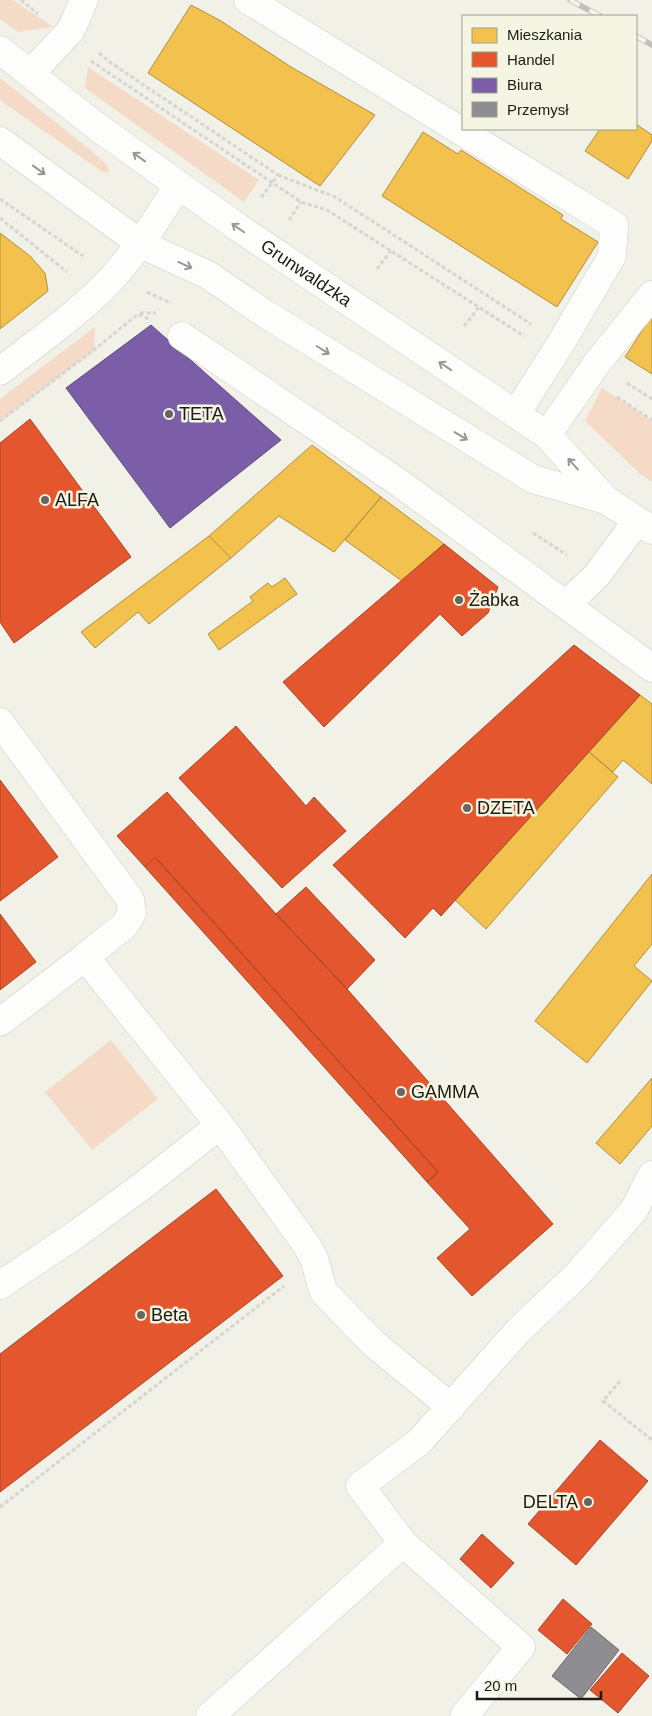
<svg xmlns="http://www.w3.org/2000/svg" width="652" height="1716" viewBox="0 0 652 1716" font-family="Helvetica,sans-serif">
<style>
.green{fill:#f5dac7}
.homes{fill:#f2c14e;stroke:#b28f3d}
.shops{fill:#e4572e;stroke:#a84526}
.offices{fill:#7b5ea7;stroke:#5e4a7b}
.industry{fill:#8d8d92;stroke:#6b6b6c}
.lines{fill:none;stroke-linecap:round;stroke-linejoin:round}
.minor-casing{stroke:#cdcdc6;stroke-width:29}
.major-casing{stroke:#cdcdc6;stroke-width:29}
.path{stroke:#d5d5d3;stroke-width:3;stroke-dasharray:4 2.5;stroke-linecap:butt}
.minor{stroke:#fdfdfb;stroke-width:28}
.major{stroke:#fdfdfb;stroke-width:28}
.rail-casing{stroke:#c1c1be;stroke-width:5.5}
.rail{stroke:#f5f5e3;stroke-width:4;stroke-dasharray:11;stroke-linecap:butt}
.oneway{stroke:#989794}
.poi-dot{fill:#67665e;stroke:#f5f5e3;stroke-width:2}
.labels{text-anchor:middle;stroke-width:5;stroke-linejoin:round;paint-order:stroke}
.street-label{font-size:18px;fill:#1c1b15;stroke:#f5f5e3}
.poi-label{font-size:18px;fill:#1c1b15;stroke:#f5f5e3;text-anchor:start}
</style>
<rect width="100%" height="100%" fill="#f1f1e7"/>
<path class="green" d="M0 0H13L53 27 18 32 0 19Z
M88 67 259 180 244 202 85 88Z
M0 78 88 148 106 164 109 170 108 172H103L98 169 0 100Z
M95 327 94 350 0 421V399Z
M602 388 652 421V482L639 473 585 421Z
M111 1040 158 1099 92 1150 45 1092Z"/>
<path class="homes" d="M191 5 221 21 291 67 375 115 320 186 148 73Z
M636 124 652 135V141L628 179 585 151 600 129H636Z
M423 132 458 154 461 150 563 215 561 219 598 242 557 307 382 196Z
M0 233 30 256 45 273 48 291 0 329Z
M652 315V374L625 357Z
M312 445 381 497 334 552 279 516 231 558 209 536Z
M381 497 444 544 402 581 345 540Z
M209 536 231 558 149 624 138 612 95 648 81 632Z
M285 578 297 594 219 650 208 634 253 601 250 597 268 583 272 587Z
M640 695 652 704V784L623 760 613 772 589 752Z
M589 752 618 777 486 929 455 900Z
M652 874V944L634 966 652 981 587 1063 535 1021Z
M652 1078V1126L620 1164 596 1143Z"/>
<path class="shops" d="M30 419 131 557 14 643 0 622V443Z
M444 544 498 587 488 613 462 636 440 614 324 727 283 682Z
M574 645 640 695 441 916 433 908 405 938 333 865Z
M236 726 306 806 314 797 346 831 282 888 179 778Z
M0 780 58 857 0 901Z
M167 792 276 914 347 989 553 1224 472 1296 437 1258 470 1229 427 1182 438 1172 155 857 145 867 117 836Z
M155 857 438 1172 427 1182 145 867Z
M306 887 375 960 347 989 276 914Z
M0 914 36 962 0 990Z
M216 1189 283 1276 0 1492V1354Z
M600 1440 648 1481 576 1565 528 1524Z
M482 1534 514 1563 491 1588 460 1559Z
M563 1599 592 1624 567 1654 538 1630Z
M622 1653 649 1676 618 1713 590 1690Z"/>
<path class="offices" d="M151 325 281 440 170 528 66 388Z"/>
<path class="industry" d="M591 1627 619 1650 581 1699 552 1676Z"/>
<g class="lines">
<g class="minor-casing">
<path id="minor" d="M248 0 614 225 612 256 561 343 516 414
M30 74 71 30 84 0
M182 336 401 484 652 668
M0 371C39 341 81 312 114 276 139 248 158 217 178 186
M547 435 597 363 652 295
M566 605 597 575 637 521
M0 722 130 899 132 913 125 925 85 957 220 1125 308 1247 315 1261 323 1291 373 1343 451 1407
M0 1022 85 957
M0 1285 75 1235 145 1184 220 1125
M403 1543 521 1647 464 1716
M210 1716 403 1543 360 1486 419 1442 519 1330 577 1275 634 1210 652 1175"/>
</g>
<g class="major-casing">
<g id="major">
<path id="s1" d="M0 50 92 123 239 228 547 435 606 500 652 530"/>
<path d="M0 141 141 244 208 275 264 313 533 479 606 500"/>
</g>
</g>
<path class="path" d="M21 0 38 14
M99 53 111 63 278 175 260 199
M91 61 301 202 327 210 524 336
M278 175 335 197 531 324
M0 199 83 256
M0 218 67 272
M289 220 301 202
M377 269 391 251
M147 292 171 303
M140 313H156
M464 326 479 307
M627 383 652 399
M617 397 652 420
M0 421 94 350 138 314 151 320
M533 533 567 555
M620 1381 603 1401 652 1440
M0 1507 284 1286"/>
<use href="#minor" class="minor"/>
<use href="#major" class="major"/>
<g class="rail-casing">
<path id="rail" d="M570 0 600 16
M636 36 652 45"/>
</g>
<use href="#rail" class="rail"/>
</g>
<defs><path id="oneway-shaft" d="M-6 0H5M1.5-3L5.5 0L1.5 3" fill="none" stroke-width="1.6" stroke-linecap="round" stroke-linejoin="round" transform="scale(1.25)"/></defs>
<g class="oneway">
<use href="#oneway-shaft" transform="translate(139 157) rotate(-144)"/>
<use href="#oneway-shaft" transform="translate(39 170) rotate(36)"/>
<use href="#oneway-shaft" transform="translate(238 228) rotate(-145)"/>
<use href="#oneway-shaft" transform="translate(185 265) rotate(24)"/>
<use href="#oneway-shaft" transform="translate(323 350) rotate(32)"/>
<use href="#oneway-shaft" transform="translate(445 366) rotate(-146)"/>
<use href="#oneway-shaft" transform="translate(461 436) rotate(31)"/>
<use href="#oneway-shaft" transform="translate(573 464) rotate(-132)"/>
</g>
<g class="poi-dot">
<circle cx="169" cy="414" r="5"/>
<circle cx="45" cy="500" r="5"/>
<circle cx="459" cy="600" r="5"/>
<circle cx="467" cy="808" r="5"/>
<circle cx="401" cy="1092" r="5"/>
<circle cx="141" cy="1315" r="5"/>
<circle cx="588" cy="1502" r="5"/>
</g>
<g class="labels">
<g class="street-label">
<text dy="6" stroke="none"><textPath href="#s1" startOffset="379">Grunwaldzka</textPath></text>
</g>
<g class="poi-label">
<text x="179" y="420">TETA</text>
<text x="55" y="506">ALFA</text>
<text x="469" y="606">Żabka</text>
<text x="477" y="814">DZETA</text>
<text x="411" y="1098">GAMMA</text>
<text x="151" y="1321">Beta</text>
<text x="578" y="1508" text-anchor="end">DELTA</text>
</g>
</g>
<rect x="462" y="15" width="175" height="115" fill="#f5f5e3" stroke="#9e9e91"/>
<rect x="472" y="28" width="25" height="15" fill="#f2c14e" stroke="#9e9e91"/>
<text x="507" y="40" font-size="15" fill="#1c1b15">Mieszkania</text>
<rect x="472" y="52" width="25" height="15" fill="#e4572e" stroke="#9e9e91"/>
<text x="507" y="65" font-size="15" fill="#1c1b15">Handel</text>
<rect x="472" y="78" width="25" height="15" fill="#7b5ea7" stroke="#9e9e91"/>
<text x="507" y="90" font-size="15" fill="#1c1b15">Biura</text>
<rect x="472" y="102" width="25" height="15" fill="#8d8d92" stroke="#9e9e91"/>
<text x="507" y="115" font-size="15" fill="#1c1b15">Przemysł</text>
<path d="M477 1691v8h124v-8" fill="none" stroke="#1c1b15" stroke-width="2.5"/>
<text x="484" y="1691" font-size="15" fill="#1c1b15" stroke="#f5f5e3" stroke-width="4" paint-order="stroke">20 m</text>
</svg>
